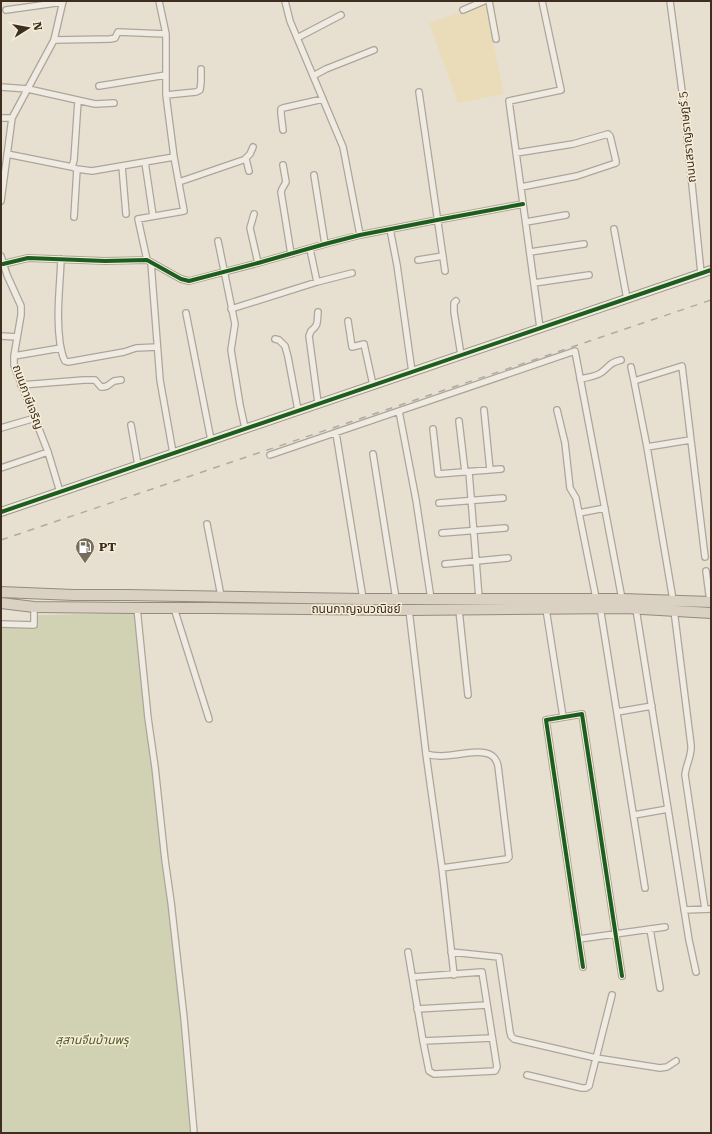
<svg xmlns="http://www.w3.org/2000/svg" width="712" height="1134" viewBox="0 0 712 1134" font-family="'Roboto Serif','Noto Sans Thai',serif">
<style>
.sand{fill:#eadcb9}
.cemetery{fill:#d1d1b3}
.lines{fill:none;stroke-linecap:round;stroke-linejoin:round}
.street-casing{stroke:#ada599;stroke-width:8}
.secondary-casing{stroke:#9c958a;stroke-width:10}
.highway-casing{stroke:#928b80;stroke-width:12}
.street{stroke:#efebe3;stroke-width:5.5}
.secondary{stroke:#efebe3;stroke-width:8}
.highway{stroke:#dad1c2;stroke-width:10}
.rail{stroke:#afaaa2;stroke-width:1.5;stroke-dasharray:7 7;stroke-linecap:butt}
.cycleway-casing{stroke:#f7eed8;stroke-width:6}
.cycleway{stroke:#1b5e20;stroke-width:4}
.labels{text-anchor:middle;stroke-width:3;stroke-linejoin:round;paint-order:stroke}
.street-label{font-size:12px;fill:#3d2e20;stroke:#f7eed8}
.poi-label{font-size:12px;font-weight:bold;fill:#3d2e20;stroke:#f7eed8;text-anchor:start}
.park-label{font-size:12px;font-style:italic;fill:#4d5a26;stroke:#f7eed8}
</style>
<rect width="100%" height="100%" fill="#e7e0d1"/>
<path class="sand" d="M485 4 504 94 458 103 429 23Z"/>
<path class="cemetery" d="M136 613 153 766 157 813 169 903 185 1055 192 1133H1V626L37 627 38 615Z"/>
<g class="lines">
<g class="street-casing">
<path id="street" d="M285 1 290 21 343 147 360 235
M489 1 496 39
M670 1 684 106 701 273
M6 10 63 2
M463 10 484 1
M297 38 341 15
M54 40 110 39 115 38 118 32 166 34
M313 76 326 69 374 50
M99 86 166 75
M1 87 28 89 95 104 114 103
M419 92 445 271
M166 95 196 92 200 90 201 82V69
M1 118H12
M283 130 281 114V109L283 108 323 99
M516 153 573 144 608 134 610 136 616 161V163L577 176 521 187
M7 154 72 167 77 169 92 171 174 157
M245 159 250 154 253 147
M145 162 153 216
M283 165 286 182 282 189 281 192 291 254
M122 166 126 214
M72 167 74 160 78 101
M314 175 325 244
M179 182 246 159 249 171
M1 201 12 118 54 40 63 1
M254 214 250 228 258 263
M74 217 77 169
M526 222 566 215
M390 229 397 265 412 372
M614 229 627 299
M218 241 235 324 231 350 240 405 245 428
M310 249 317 282
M530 252 584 244
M1 256 7 275 21 306V315L14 356V365L48 452 60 492
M61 259C60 287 56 315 60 343 61 349 62 356 65 361L68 362 124 352 136 348 157 347
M147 260 138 219 184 211 174 157 166 95V34L159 1
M418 260 443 256
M151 263 160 380 173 453
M3 264 28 258 105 261 147 260 181 279 189 281 258 263 325 244 360 235 437 220 523 204
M534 283 589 275
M456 301 454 303V312L461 355
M231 309 317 282 352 273
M318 312C317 321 319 325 311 331L309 336 318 403
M186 313 211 440
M348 321 352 347 364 344 373 385
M540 328 509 101 561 90 542 1
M1 336 17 337
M275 339 279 340 285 346 288 357 298 410
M14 356 61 348
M631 367 634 381
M580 379C588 377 596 377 602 372 610 366 609 363 621 360
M21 385 84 380H95L101 387H103L107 386 114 381 121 380
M484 410 490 470
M557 410 565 443 570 488 576 498 596 598
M399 411 575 351 622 599
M459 421 465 472
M131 425 138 465
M1 428 35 418
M433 429 438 474 501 469
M336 433 363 599
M647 447 690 440
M373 454 396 599
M270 455 399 411 416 500 431 599
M1 468 48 452
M469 472 479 598
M439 503 503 498
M579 513 605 508
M207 524 221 596
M442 533 505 528
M445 564 508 558
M706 571 710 602
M673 600 647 447 634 381 682 366 705 557
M600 607 645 888
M137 608 148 718 155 767 165 860 171 902 184 1018 194 1133
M174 608 209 719
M546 609 563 717
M636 609 689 940 696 972
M409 610 426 754 442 868 454 975
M459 610 468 695
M674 610 691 745C692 756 686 764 685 775L705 909
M1 624 34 625V607
M617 712 652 706
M426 754C439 758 454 755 467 753 474 752 482 751 489 754 494 756 497 761 498 766L509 857 507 859 442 868
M634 815 668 809
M684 910 711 909
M650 929 660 988
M579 939 665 927
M408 952 423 1041 429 1071 434 1074 495 1071 497 1067 482 972 413 977
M451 952 499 957 510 1032 511 1036 514 1039 596 1058 660 1068 667 1067 676 1061
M583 967 546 720 582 714 622 976
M417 1009 487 1005
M423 1041 492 1038
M527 1075 582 1088H586L589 1086 612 995"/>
</g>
<g class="secondary-casing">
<path id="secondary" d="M1 512 711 270"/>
</g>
<g class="highway-casing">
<path id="highway" d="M1 592 74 595H126L363 599H622L711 602
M1 603 34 607 137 608H214L409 610 625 608 711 613"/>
</g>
<use href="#street" class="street"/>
<use href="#secondary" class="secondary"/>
<use href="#highway" class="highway"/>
<path class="rail" d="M1 540 711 300"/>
<g class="cycleway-casing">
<path id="cycleway" d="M3 264 28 258 105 261 147 260 181 279 189 281 258 263 325 244 360 235 437 220 523 204
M1 512 711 270
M583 967 546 720 582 714 622 976"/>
</g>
<use href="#cycleway" class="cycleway"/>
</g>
<defs>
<g id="fuel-pin" transform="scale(1)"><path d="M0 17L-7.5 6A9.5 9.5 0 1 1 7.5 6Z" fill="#786c5e" stroke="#f7eed8"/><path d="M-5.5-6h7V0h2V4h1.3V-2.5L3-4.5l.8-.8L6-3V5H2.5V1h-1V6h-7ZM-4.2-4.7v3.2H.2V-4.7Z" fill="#fff"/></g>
</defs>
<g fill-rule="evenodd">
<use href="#fuel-pin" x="85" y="547"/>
</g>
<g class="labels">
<g class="street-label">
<text transform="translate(687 137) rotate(-96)" y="4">ถนนสราญราษฎร์ 5</text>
<text transform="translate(28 397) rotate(70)" y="4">ถนนภาษีเจริญ</text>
<text x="356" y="613">ถนนกาญจนวณิชย์</text>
</g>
<g class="poi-label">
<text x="99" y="551">PT</text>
</g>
<g class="park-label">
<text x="92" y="1044">สุสานจีนบ้านพรุ</text>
</g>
</g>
<rect width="712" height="1134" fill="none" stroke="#3d2e20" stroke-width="4"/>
<g transform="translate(28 28) rotate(79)" stroke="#f7eed8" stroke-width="3" paint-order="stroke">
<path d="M0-3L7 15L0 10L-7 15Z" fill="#3d2e20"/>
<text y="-6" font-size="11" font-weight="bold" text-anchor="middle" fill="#3d2e20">N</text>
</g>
</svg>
